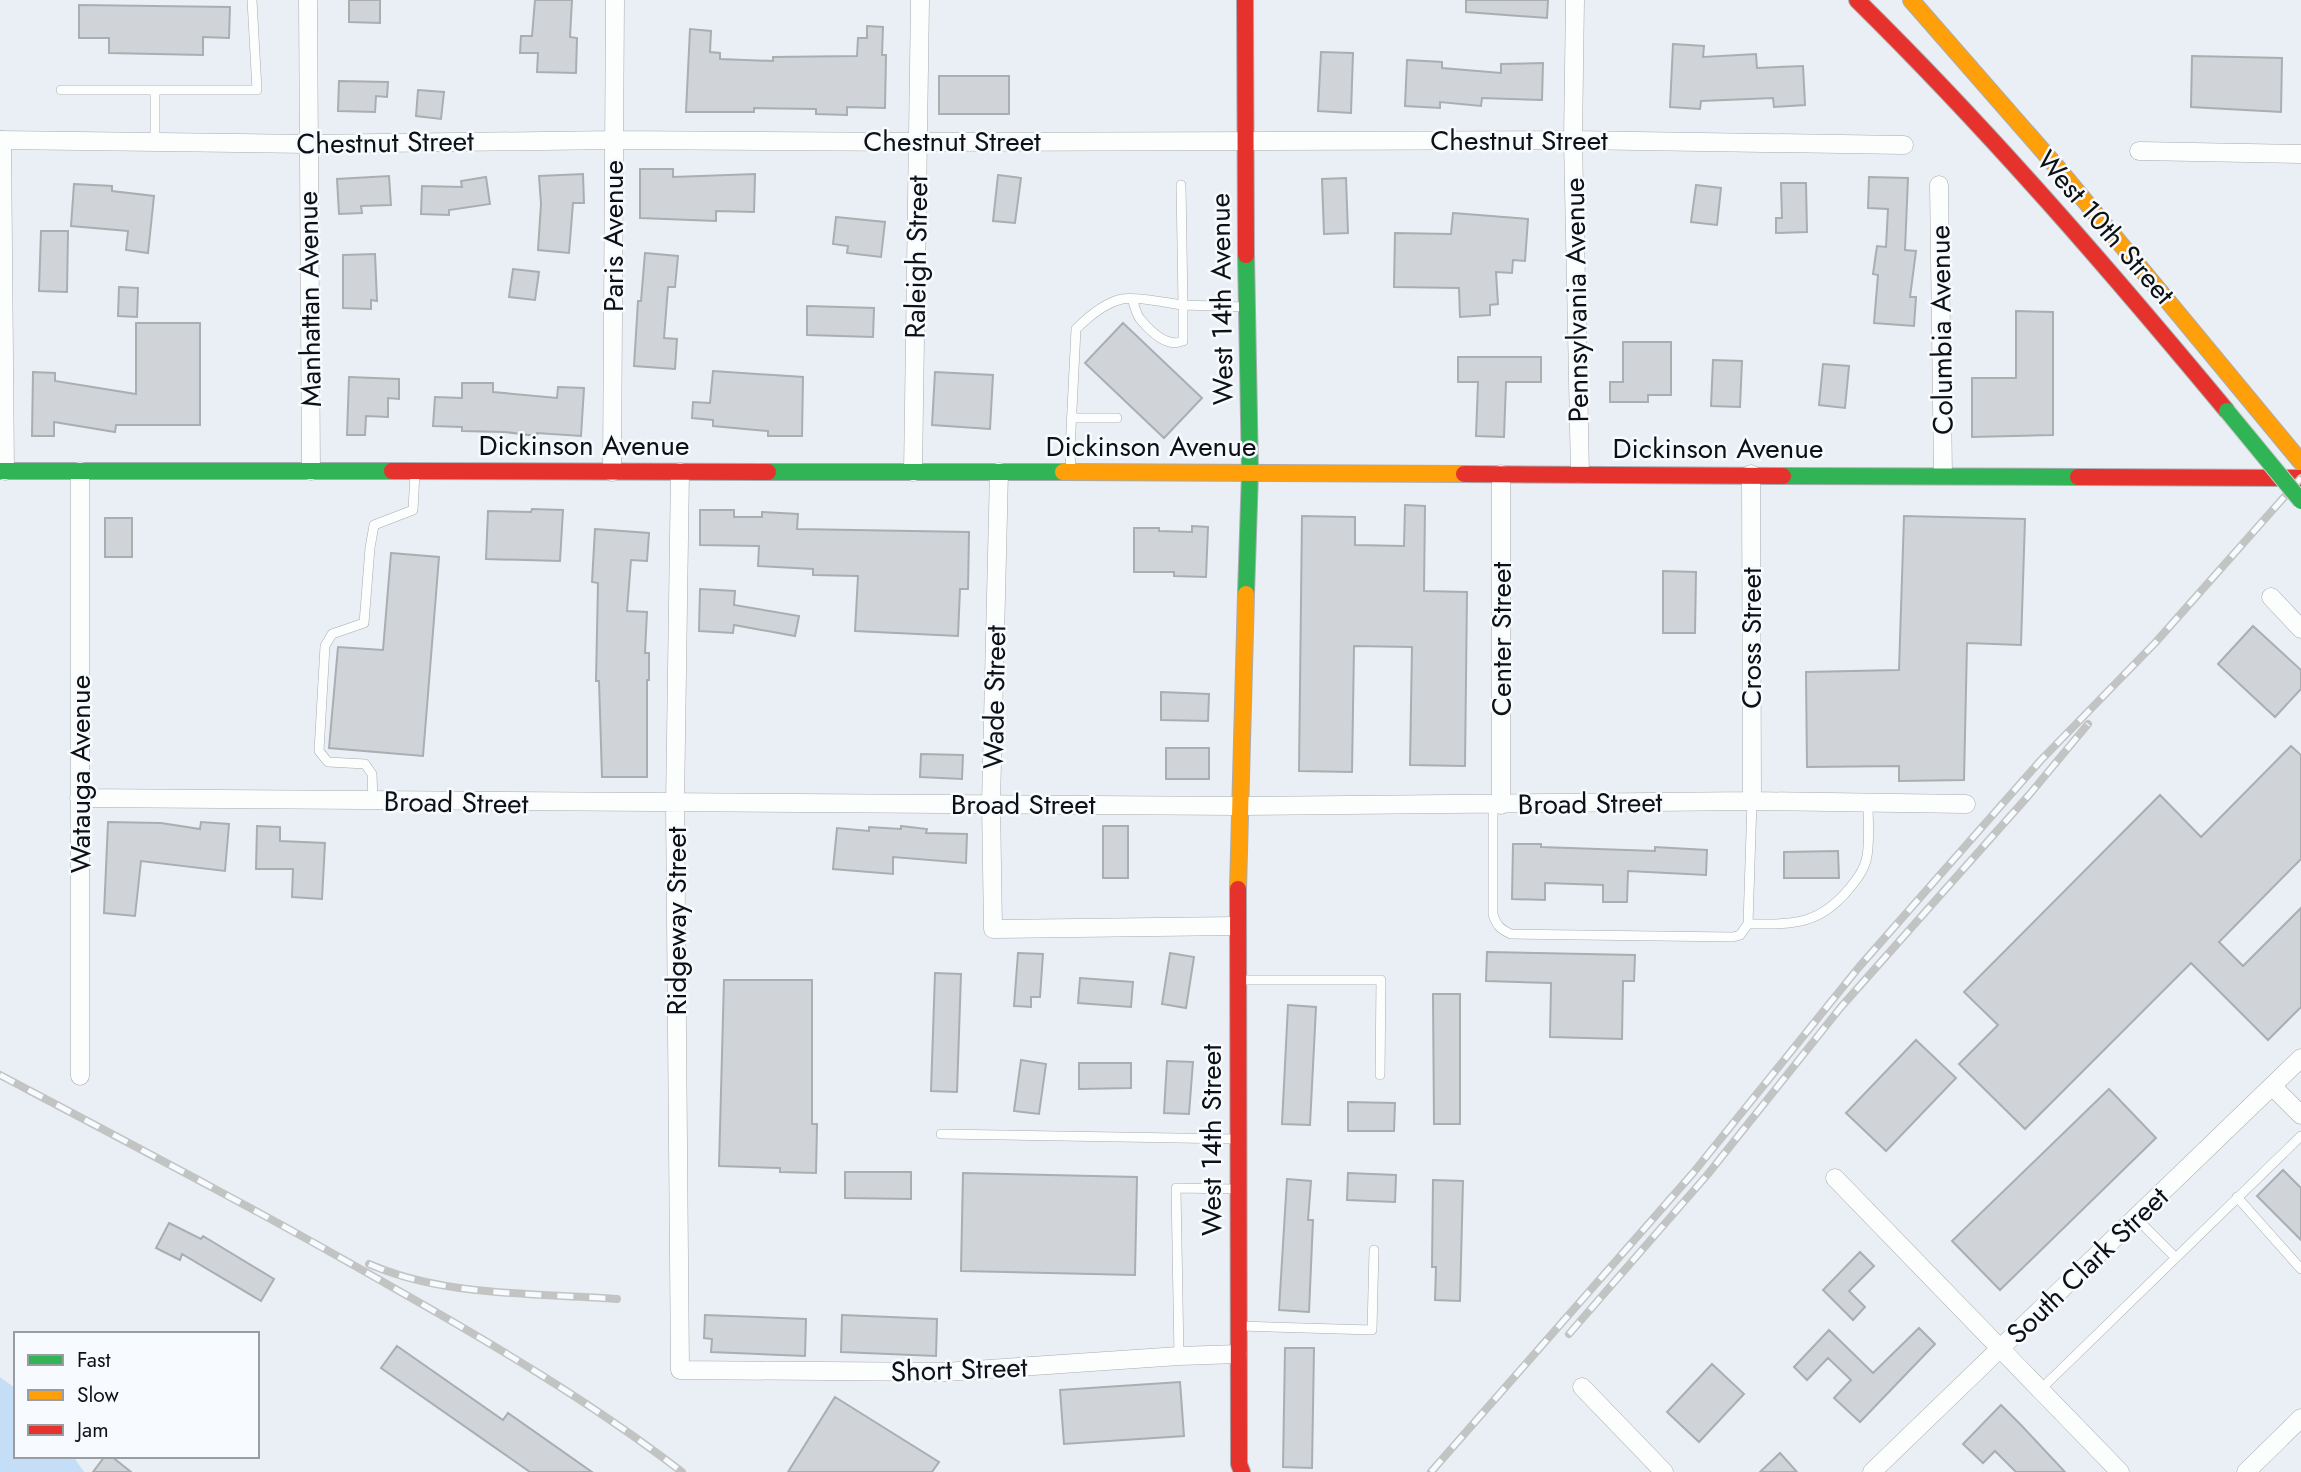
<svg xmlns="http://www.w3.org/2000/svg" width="2301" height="1472" viewBox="0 0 2301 1472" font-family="Jost,sans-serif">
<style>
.green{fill:#c4def7}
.building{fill:#d0d4d8;stroke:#a9aeb1;stroke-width:2}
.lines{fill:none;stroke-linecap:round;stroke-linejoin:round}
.lane-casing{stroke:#a8acb0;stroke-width:10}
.street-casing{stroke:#a8acb0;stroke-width:19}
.fast-casing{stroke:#a8acb0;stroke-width:18}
.slow-casing{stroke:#a8acb0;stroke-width:18}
.jam-casing{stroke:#a8acb0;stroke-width:18}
.lane{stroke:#fcfdfd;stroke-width:9}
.street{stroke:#fcfdfd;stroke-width:18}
.fast{stroke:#30b455;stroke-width:16}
.slow{stroke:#ff9f0a;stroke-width:16}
.jam{stroke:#e5322d;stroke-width:16}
.rail-casing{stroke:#c2c4c4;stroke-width:8}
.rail{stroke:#f7fbff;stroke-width:5;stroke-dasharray:16;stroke-linecap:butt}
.fast-bridge-casing{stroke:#c7cacc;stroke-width:18;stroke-linecap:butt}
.fast-bridge{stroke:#30b455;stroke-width:16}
.labels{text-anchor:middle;stroke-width:5;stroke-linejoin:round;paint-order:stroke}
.street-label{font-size:28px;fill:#0d1114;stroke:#f7fbff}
</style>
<rect width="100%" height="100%" fill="#e9eff4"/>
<path class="green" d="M0 1377 16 1389V1456H73L84 1472H0Z"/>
<path class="building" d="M349 0H380V23L349 22Z
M535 0H572L570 37 577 38 576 73 537 72 538 53H520L521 36H532Z
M1466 0H1548L1547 18 1466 12Z
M79 5 230 7 229 38 203 37V55L109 53V38H79Z
M867 26 883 27 882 55H886L885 108 847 107V115L816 114V109L754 108V112H686L690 29 711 31 710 52 720 53V59L773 61V57L857 56 858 38H867Z
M1673 44 1704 46 1703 57 1756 54 1757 68 1803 66 1805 105 1774 107 1773 98 1701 101 1700 109 1670 107Z
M1321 52 1353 53 1351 113 1318 111Z
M2192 56 2282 58 2281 112 2191 107Z
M1407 60 1442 62V68L1501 73V64L1543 63 1542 100 1482 98 1481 106 1440 102V108L1405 106Z
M939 76H1009V114H939Z
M339 81 388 82 387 97 376 96 375 112 338 111Z
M418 90 444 92 441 119 416 116Z
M640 169H673V177L755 174 754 212 716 211V221L640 218Z
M583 174 584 203H573L569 253 538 250 541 204 539 176Z
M998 175 1021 178 1015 223 993 221Z
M389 176 391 205 361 206 362 213 339 214 337 179Z
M486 177 490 204 449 210V215L421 214 422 186 462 187 461 181Z
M1869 177 1908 178 1905 250 1916 251 1910 297H1916L1914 326 1874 323 1878 275 1873 274 1877 246 1886 247 1888 209 1868 208Z
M1346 178 1348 233 1324 234 1322 179Z
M1781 183H1806L1807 232 1776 233V218H1782Z
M74 184 112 186V191L154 196 148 253 126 250 128 231 71 226Z
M1696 185 1721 188 1717 225 1691 222Z
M1453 213 1528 219 1525 261 1513 260 1512 273 1496 272 1498 304 1490 305V315L1460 317 1459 288 1394 287 1395 233 1451 234Z
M836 217 885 222 881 257 847 253 848 246 833 244Z
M41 231H68L67 292 39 291Z
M645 253 678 256 675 287H668L664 338 677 339 675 369 634 366 638 301H641Z
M375 254 377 301 371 300V309L343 308V255Z
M513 269 539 272 535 300 509 297Z
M119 287 138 288 137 317 118 316Z
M807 306 874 308 873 337 807 335Z
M2016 311 2053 312V435L1972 437V378H2016Z
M136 323H200V425H116L115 432 54 422V436H32L33 372 55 373V381L136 394Z
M1123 323 1202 398 1164 438 1085 363Z
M1623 342H1671V395H1648V402H1610V382H1623Z
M1458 357H1541V382H1506L1504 437 1476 436 1478 382H1458Z
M1713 360 1742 361 1740 407 1711 406Z
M1823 364 1849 366 1845 408 1819 405Z
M713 371 803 377 802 436H768V431L713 426V420L692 418 693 402 710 403Z
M935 372 993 375 990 429 932 425Z
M349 377 399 379V399L388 398V417L366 416 365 435H347Z
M462 383H493V392L557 398 558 387 584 388 581 436 537 433V436L505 432 462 431V427L433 426 435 397 462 398Z
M1405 505 1425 506 1424 591 1467 592 1465 766 1410 765 1412 647 1354 646 1352 772 1299 771 1302 516 1355 517V545L1404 546Z
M532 509 563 510 560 561 486 559 488 511 531 512Z
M700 510H734V517H762V512L798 514 797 529 969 532 968 589H960L958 636 855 631 858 576 813 575V569L758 566 759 546 700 545Z
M1904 516 2025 519 2021 645 1967 643 1964 780 1899 781V766L1807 767 1806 672 1899 670Z
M105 518H132V557H105Z
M1192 526 1208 527 1206 577 1174 576V572H1134V528H1159V531L1192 532Z
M595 529 649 533 647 561 631 560 627 611 647 612 645 653H649V680H647V777H602L599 681H596L598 583 592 582Z
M391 553 439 557 423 756 329 748 338 647 383 650Z
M1663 571 1696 572 1695 633H1663Z
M700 589 735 591 734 605 799 616 795 636 734 625 733 633 699 631Z
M2253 626 2301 670V689L2275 717 2218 664Z
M1161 692 1209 694 1208 721 1161 720Z
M2291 746 2301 755V859L2219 942 2243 966 2301 908V1007L2268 1040 2191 963 2025 1129 1959 1064 1998 1025 1964 992 2160 795 2201 837Z
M1166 748H1209V779H1166Z
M921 754 963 755 962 779 920 777Z
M108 822 161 823 200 829 201 822 229 824 225 871 141 861 135 916 104 913Z
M257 826 280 827V841L325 843 322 899 292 897 293 869H256Z
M901 826 927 829 926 833 967 834 966 863 893 857V874L833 869 837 828 869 831V827L901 829Z
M1103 826H1128V878H1103Z
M1513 844H1541V847L1655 851V847L1707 850 1706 875 1628 871 1627 902H1603V885L1545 883V900L1512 899Z
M1838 851 1839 878H1784V852Z
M1487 952 1635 955 1634 981H1623L1622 1039 1550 1037 1551 983 1486 981Z
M1018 953 1043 954 1040 997H1031V1007L1014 1006Z
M1170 953 1194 957 1186 1008 1162 1004Z
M935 973 961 974 957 1092 931 1091Z
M1080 978 1133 982 1131 1007 1078 1003Z
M724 980H812V1124H817L816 1173 780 1172V1168L719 1166Z
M1433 994H1460V1124H1434Z
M1288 1005 1316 1007 1310 1125 1282 1124Z
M1916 1040 1956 1078 1886 1151 1846 1113Z
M1021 1060 1046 1064 1039 1114 1014 1111Z
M1167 1061 1193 1062 1189 1114 1164 1113Z
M1079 1063H1131V1088L1079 1089Z
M2109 1089 2156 1138 2000 1290 1952 1241Z
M1348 1102 1395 1103 1394 1131H1348Z
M2283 1170 2301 1188V1240L2257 1196Z
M845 1172H911V1199L845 1198Z
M963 1173 1137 1177 1135 1275 961 1271Z
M1348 1173 1396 1175 1395 1202 1347 1200Z
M1287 1179 1311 1181 1308 1220H1313L1309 1312 1279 1310Z
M1433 1180 1463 1181 1460 1301 1435 1300 1436 1267H1432Z
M169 1223 201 1239 203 1236 274 1279 261 1301 182 1254 180 1260 156 1248Z
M1860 1252 1874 1266 1849 1291 1865 1307 1853 1320 1823 1290Z
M705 1315 806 1319 805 1356 711 1352 712 1339 704 1338Z
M842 1315 937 1319 936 1356 841 1352Z
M1919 1328 1935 1344 1860 1422 1834 1398 1851 1380 1828 1358 1807 1380 1794 1367 1829 1330 1873 1373Z
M397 1346 503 1420 508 1413 592 1472H530L381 1368Z
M1285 1348H1314L1312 1468 1283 1467Z
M1712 1364 1744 1394 1699 1442 1667 1412Z
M1180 1382 1184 1436 1064 1444 1060 1390Z
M835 1397 939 1462 932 1472H788Z
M2001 1405 2021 1425 2065 1472H2016L1995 1451 1983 1463 1963 1444Z
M1780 1453 1797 1472H1760Z
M105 1456H111L131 1472H93Z"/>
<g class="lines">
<g class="lane-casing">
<path id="lane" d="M61 90H257L252 0
M155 142V90
M1181 185 1183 305 1245 307
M1071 418H1117
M1071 471 1070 450 1076 329C1088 317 1104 303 1122 299 1136 296 1167 303 1183 305V341C1167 348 1151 332 1141 320 1136 315 1135 306 1132 299
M373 801 372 774 365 764 328 762 319 751 325 646 332 634 364 623 370 548 374 525 413 510 415 473
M1493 805V914C1496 925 1500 929 1511 934L1733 937 1740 935 1748 924 1752 801
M1748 924C1793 924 1818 926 1849 889 1857 879 1865 869 1867 856 1870 839 1868 820 1868 802
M1239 980H1381L1380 1075
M941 1134 1236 1139
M2237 1197 2301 1269
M2136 1218 2175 1257
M1240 1326 1372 1330 1374 1250
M1179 1356 1176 1188 1235 1189
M2040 1390 2301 1136"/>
</g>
<g class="street-casing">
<path id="street" d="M308 0 311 471
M1575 0 1573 140 1580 474
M0 140 307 144 614 140 918 142 1573 140 1904 145
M2 140 5 471
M2139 151 2301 154
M1939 185 1943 475
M612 472 615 0
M680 472 675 804 680 1370 945 1372 1179 1356 1238 1354
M913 472 920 0
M999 472 991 803 993 929 1237 926
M1501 474V805
M1751 474 1752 801
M2271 597 2301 629
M79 798 1239 806 1752 801 1966 804
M80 1076V471
M2272 1086 2301 1115
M1835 1178 2120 1472
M1582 1387 1664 1472
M1872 1472 2301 1058
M2246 1472 2301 1418"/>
</g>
<g class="fast-casing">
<path id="fast" d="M0 471H392
M768 472H1063
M1783 476 2078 477
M1246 594 1250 473 1246 255"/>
</g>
<g class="slow-casing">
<path id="slow" d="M1911 0 2056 166 2301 462
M1063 472 1464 474
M1238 889 1246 594"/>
</g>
<g class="jam-casing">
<path id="jam" d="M1245 0 1246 255
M1857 0C1989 130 2109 269 2227 411
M392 471 768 472
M1464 474 1783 476
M2078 477 2301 478
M1238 889 1239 1464 1242 1472"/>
</g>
<use href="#lane" class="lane"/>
<use href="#street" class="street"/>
<use href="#fast" class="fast"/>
<use href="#slow" class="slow"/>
<use href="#jam" class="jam"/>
<g class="rail-casing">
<path id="rail" d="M0 1075C131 1144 263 1213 392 1287 491 1343 591 1402 682 1472
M369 1264C444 1297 537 1293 617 1299
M1569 1334 1708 1174 1841 1007 2029 795 2088 724
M1431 1472 1693 1173 1859 967 2041 760 2155 643 2301 478"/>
</g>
<use href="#rail" class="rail"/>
<g class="fast-bridge-casing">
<path id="fast-bridge" d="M2227 411 2301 501"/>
</g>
<use href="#fast-bridge" class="fast-bridge"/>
</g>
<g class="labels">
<g class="street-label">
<text x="1519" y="150">Chestnut Street</text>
<text x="952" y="151">Chestnut Street</text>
<text transform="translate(385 142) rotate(-1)" y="10">Chestnut Street</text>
<text transform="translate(2106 227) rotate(49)" y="10">West 10th Street</text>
<text transform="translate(613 236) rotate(-90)" y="10">Paris Avenue</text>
<text transform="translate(916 257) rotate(-89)" y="10">Raleigh Street</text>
<text transform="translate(309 299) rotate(-91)" y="10">Manhattan Avenue</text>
<text transform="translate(1221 299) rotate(-91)" y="10">West 14th Avenue</text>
<text transform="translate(1576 300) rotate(-91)" y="10">Pennsylvania Avenue</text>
<text transform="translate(1941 330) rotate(-91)" y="10">Columbia Avenue</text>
<text x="584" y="455">Dickinson Avenue</text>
<text x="1151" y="456">Dickinson Avenue</text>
<text x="1718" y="458">Dickinson Avenue</text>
<text transform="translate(1751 638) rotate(-90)" y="10">Cross Street</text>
<text transform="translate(1501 639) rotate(-90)" y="10">Center Street</text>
<text transform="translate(994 697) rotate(-89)" y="10">Wade Street</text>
<text transform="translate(80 774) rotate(-90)" y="10">Watauga Avenue</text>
<text transform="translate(456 802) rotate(1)" y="10">Broad Street</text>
<text transform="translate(1590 803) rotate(-1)" y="10">Broad Street</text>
<text x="1023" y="814">Broad Street</text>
<text transform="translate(676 921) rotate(-90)" y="10">Ridgeway Street</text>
<text transform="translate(1211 1140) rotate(-90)" y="10">West 14th Street</text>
<text transform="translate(2087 1265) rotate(-44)" y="10">South Clark Street</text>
<text transform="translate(959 1369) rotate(-2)" y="10">Short Street</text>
</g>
</g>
<rect x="14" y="1332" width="245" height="126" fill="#f7fbff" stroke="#999da1" stroke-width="2"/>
<rect x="28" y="1355" width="35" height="10" fill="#30b455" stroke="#999da1" stroke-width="2"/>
<text x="77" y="1367" font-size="21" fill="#0d1114">Fast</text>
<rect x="28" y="1390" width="35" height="10" fill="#ff9f0a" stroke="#999da1" stroke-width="2"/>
<text x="77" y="1402" font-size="21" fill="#0d1114">Slow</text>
<rect x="28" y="1425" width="35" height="10" fill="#e5322d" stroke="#999da1" stroke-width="2"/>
<text x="77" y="1437" font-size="21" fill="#0d1114">Jam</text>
</svg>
